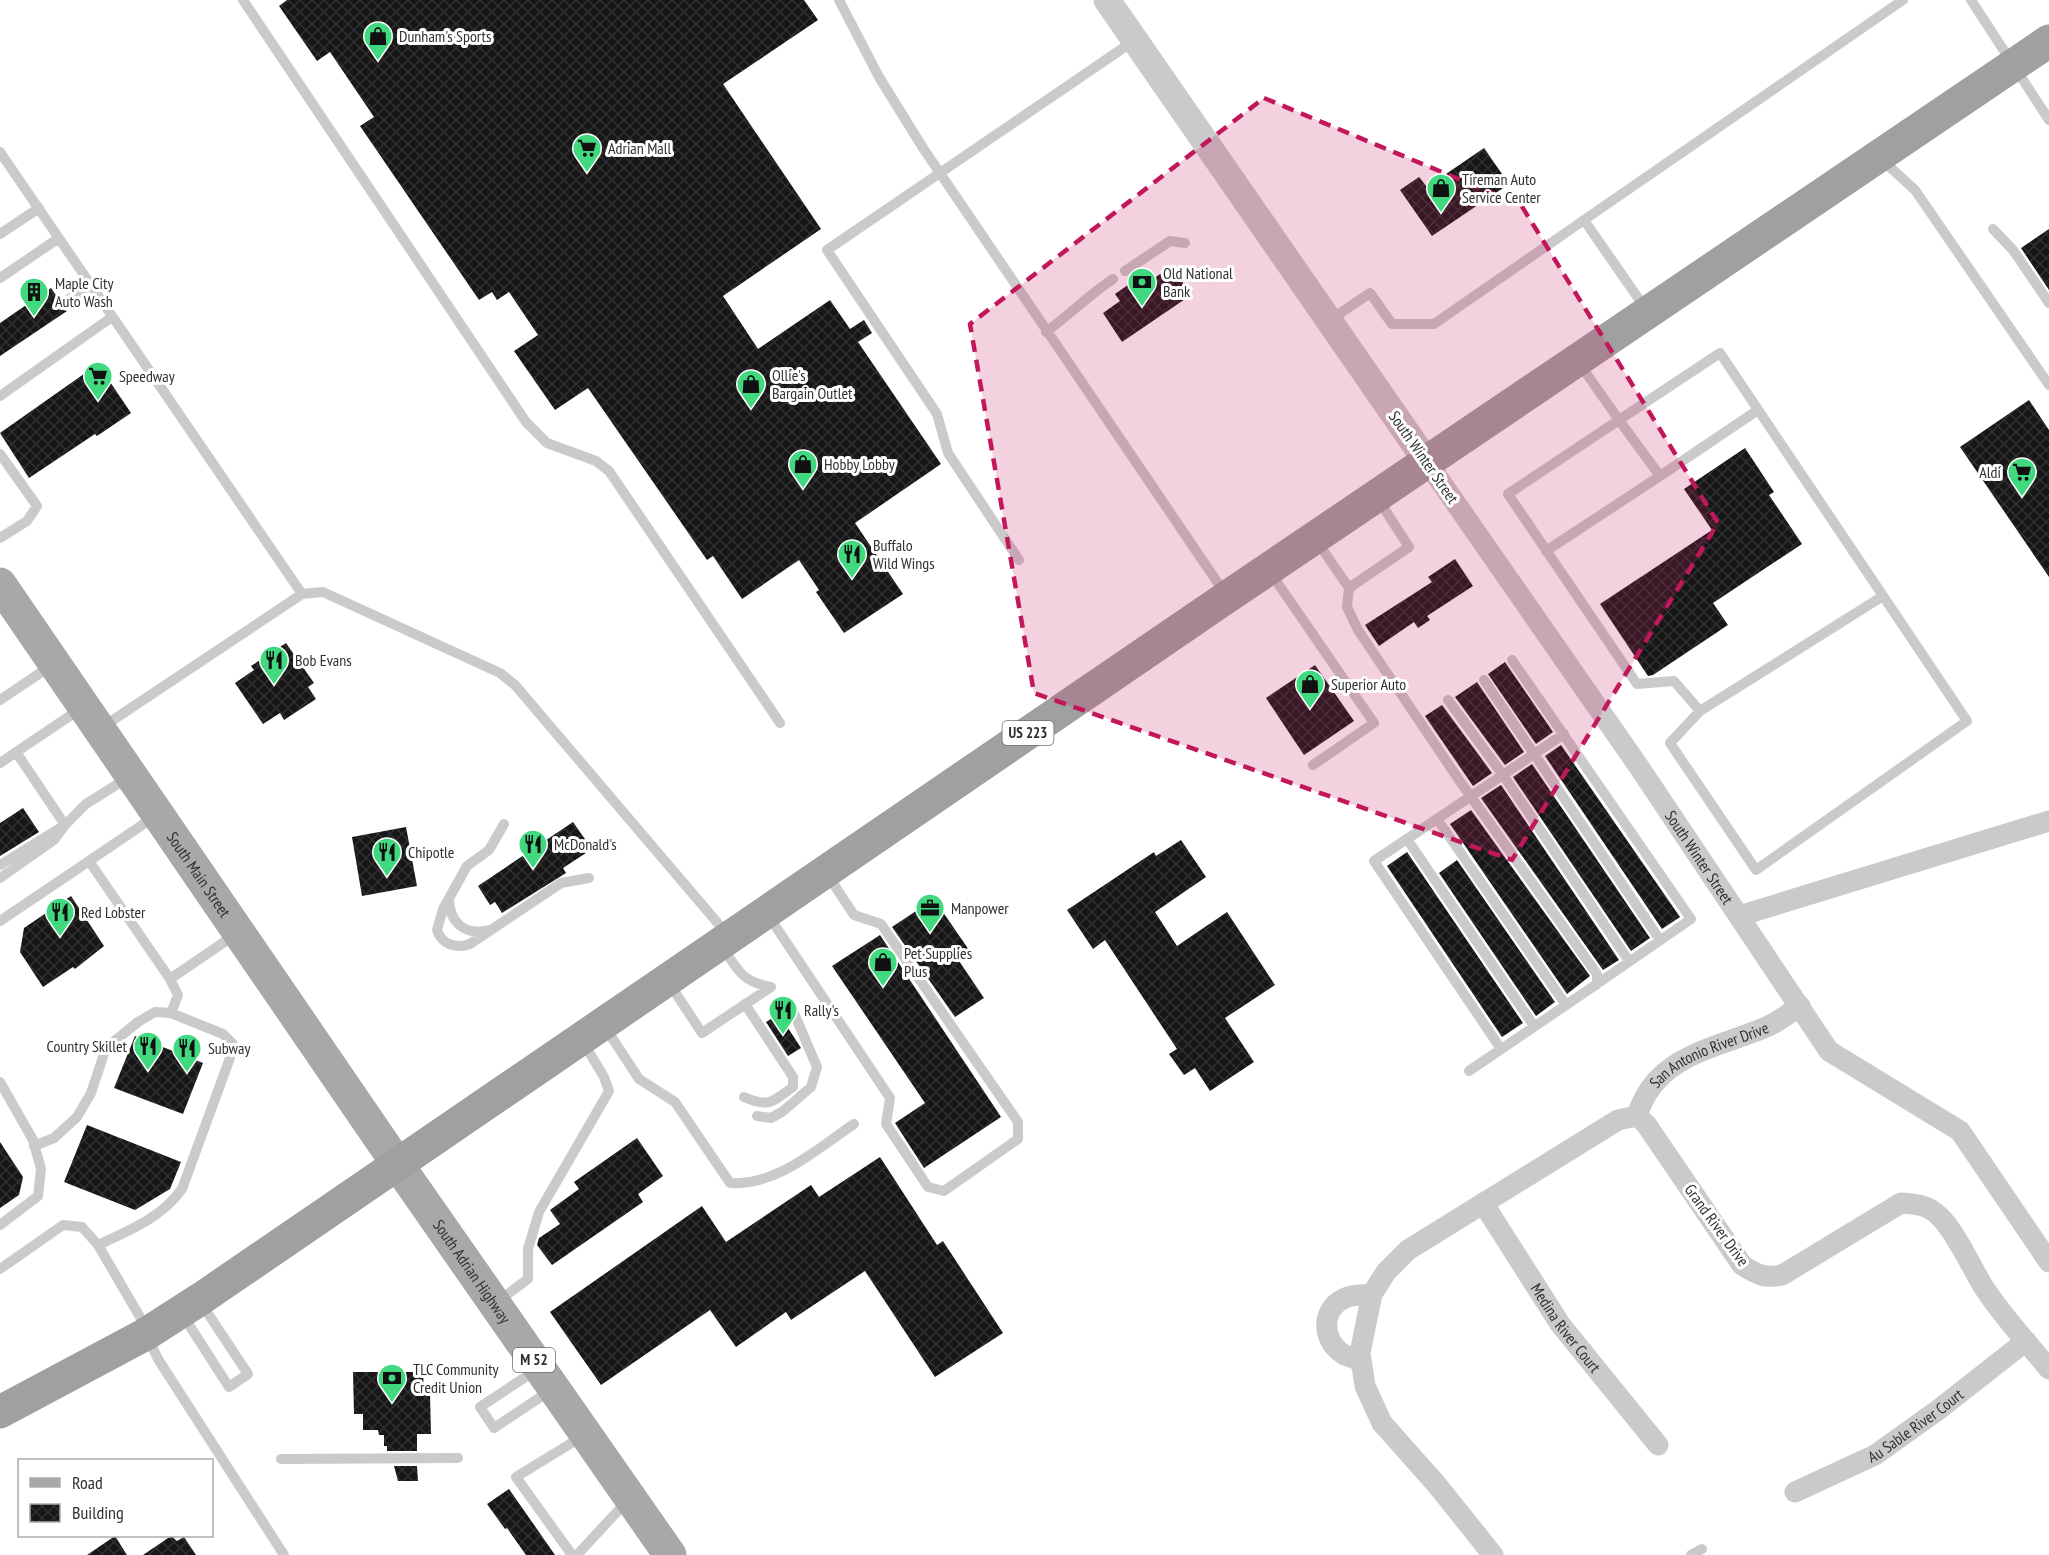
<svg xmlns="http://www.w3.org/2000/svg" width="2049" height="1555" viewBox="0 0 2049 1555" font-family="'PT Sans Narrow',sans-serif">
<style>
.building{fill:url(#building-cross-hatch)}
.lines{fill:none;stroke-linecap:round;stroke-linejoin:round}
.service{stroke:#cacaca;stroke-width:10}
.minor{stroke:#cacaca;stroke-width:21}
.tertiary{stroke:#cacaca;stroke-width:27}
.primary{stroke:#a8a8a8;stroke-width:33}
.trunk{stroke:#a0a0a0;stroke-width:33}
.marked{fill:#c2185b;fill-opacity:0.2;stroke:#c2185b;stroke-width:4.5;stroke-dasharray:12 8;stroke-linejoin:round}
.labels{text-anchor:middle;stroke-width:6;stroke-linejoin:round;paint-order:stroke}
.shield{fill:#fff;stroke:#6e6e6e;stroke-width:1.5}
.shield-label{font-size:15px;font-weight:bold;fill:#303030}
.poi-label{font-size:16px;fill:#303030;stroke:#fff;text-anchor:start}
.street-label{font-size:16px;fill:#303030;stroke:#fff}
</style>
<defs>
<pattern id="building-cross-hatch" width="8" height="8" patternUnits="userSpaceOnUse" patternTransform="scale(1.5)"><rect width="8" height="8" fill="#171717"/><path d="M0 0l8 8M0 8l8-8" fill="none" stroke="#303030"/></pattern>
</defs>
<rect width="100%" height="100%" fill="#fff"/>
<path class="building" d="M287 0H804L818 20 723 84 821 229 723 296 758 349 830 300 850 329 864 320 872 333 858 342 941 464 855 523 903 594 844 633 816 592 819 590 799 560 742 599 713 556 707 560 588 388 555 410 514 351 538 335 509 292 497 300 492 292 479 300 360 126 374 117 330 52 317 61 279 6Z
M1484 148 1509 184 1432 236 1400 190 1419 177 1427 187Z
M2049 229V290L2021 248Z
M1172 266 1191 295 1122 342 1103 313 1120 301 1115 294 1138 278 1147 283Z
M51 288 58 298 56 308 67 311 0 356V323Z
M98 364 131 413 97 436 95 434 29 478 0 433Z
M2029 400 2049 430V577L1960 447Z
M1745 448 1774 492 1769 495 1802 544 1713 603 1728 625 1653 675 1648 676 1600 604 1712 530 1684 489Z
M1455 559 1473 586 1427 616 1430 620 1418 628 1414 622 1379 646 1365 625 1432 582 1428 577Z
M286 643 314 683 308 687 316 699 284 720 280 713 263 724 235 683 254 670 251 666Z
M1505 662 1553 732 1536 744 1488 674Z
M1315 665 1354 721 1304 755 1266 698Z
M1477 682 1524 752 1505 765 1455 697Z
M1442 705 1492 773 1473 786 1425 716Z
M1561 745 1680 917 1662 929 1545 756Z
M1532 764 1650 938 1631 951 1513 777Z
M1501 785 1619 960 1603 970 1481 798Z
M23 808 39 832 0 856V823Z
M1471 810 1590 976 1567 994 1450 824Z
M573 822 592 849 563 868 566 873 502 913 495 902 490 905 478 886Z
M406 827 417 886 362 896 352 837Z
M1181 840 1206 877 1155 912 1177 946 1227 912 1275 985 1225 1018 1254 1062 1210 1091 1195 1068 1184 1075 1169 1054 1177 1049 1105 940 1093 949 1067 910 1154 852 1156 856Z
M1407 852 1523 1023 1502 1037 1387 866Z
M1457 860 1555 1002 1536 1016 1439 873Z
M71 896 104 946 75 969 73 967 43 987 20 952 24 928Z
M934 899 969 950 957 958 984 998 955 1017 892 927Z
M880 935 1001 1117 924 1168 895 1123 925 1103 832 966Z
M779 1014 801 1048 788 1056 766 1022Z
M135 1036 203 1063 183 1114 114 1088Z
M87 1125 181 1162 170 1189 135 1210 64 1182Z
M637 1138 663 1176 638 1194 643 1202 552 1265 537 1245 539 1238 560 1224 550 1210 579 1189 574 1182Z
M0 1142 23 1177 19 1195 0 1208Z
M880 1157 937 1245 943 1241 1003 1333 935 1377 865 1271 791 1320 786 1312 736 1347 710 1310 601 1385 550 1312 702 1206 726 1242 811 1185 819 1197Z
M353 1372H423L424 1393 430 1394 431 1434H417V1451H387V1446H384V1435H379L378 1430H363V1414H354Z
M394 1466H417L418 1481H398Z
M509 1489 555 1555H526L507 1528 505 1529 487 1504Z
M115 1536 127 1555H87Z
M171 1536 177 1541 184 1537 196 1555H143Z"/>
<g class="lines">
<path class="service" d="M243 0 526 422 547 443 596 461 609 471 780 723
M839 0 879 77 923 148 1226 595
M1971 0 2049 120
M0 152 302 594
M1881 159 1915 190 2049 385
M1993 229 2013 250 2049 303
M0 234 39 208
M1125 271 1170 241 1185 243
M0 278 59 238
M62 304 91 284
M1645 308 1584 220 1903 0
M1330 320 1370 293 1392 324H1434L1584 220
M1046 332C1069 315 1089 295 1113 279
M0 396 112 317
M0 454 37 506 27 521 0 538
M1660 476 1758 410
M1316 540 1349 588 1409 547 1378 499
M1546 551 1660 476 1619 420 1508 494 1637 684 1674 681 1700 711 1670 743 1756 870 1967 721 1720 353 1619 420 1579 363
M1019 560 948 453 937 414 827 250 1135 40
M1270 572 1374 723 1313 765
M1349 588 1347 607 1358 630 1459 780 1597 974V984L1469 1071
M1512 660 1691 919 1597 984
M1484 680 1660 940
M0 700 52 665
M1448 700 1503 775 1629 961
M1700 711 1883 596
M101 728 302 594 323 592 500 673 515 685 727 934
M0 763 80 709
M154 817 89 861 170 979
M1437 819 1566 1005
M504 824 489 850 467 866 443 909 437 930C441 944 456 949 470 944L561 883 589 878
M1407 839 1534 1026
M0 865 65 825 16 752
M0 878 54 840 65 825 86 804 129 777
M449 898C449 922 464 936 489 930
M768 915 890 1098 886 1124 928 1187 944 1191 1018 1139V1122L881 924 854 915 827 874
M0 921 89 861
M723 948C738 970 742 982 771 987
M669 983 702 1033 771 987
M171 1013 178 995 170 979 236 934
M605 1027 639 1079 675 1102 730 1183C777 1186 817 1149 854 1124
M1501 1049 1374 861 1564 734
M0 1082 33 1140 41 1169 38 1196 0 1225
M744 1097C769 1108 772 1102 793 1087V1077L745 1004
M757 1116 771 1118 782 1112 811 1087 817 1067 794 1013
M34 1146 54 1138 77 1117 91 1093 106 1048 138 1022 155 1012 171 1013 223 1034 233 1044 230 1058 182 1189C161 1218 130 1230 98 1245L147 1329
M0 1269 63 1225 82 1227 98 1245
M497 1302 528 1279V1249L539 1212 609 1091 604 1077 583 1042
M182 1314 229 1387 248 1374 201 1303
M147 1336 158 1359 284 1555
M536 1370 480 1407 494 1428 551 1390
M281 1459 458 1458
M572 1555 516 1477 583 1436
M577 1555 628 1500
M1691 1555 1702 1549"/>
<g class="minor">
<path id="s1" d="M1427 462 1637 764 1829 1051 1960 1131 2049 1262"/>
<path d="M1739 916 2049 821"/>
<path id="s2" d="M1637 1116C1655 1056 1713 1049 1764 1028 1777 1023 1788 1014 1800 1006"/>
<path id="s3" d="M1483 1203 1560 1324 1658 1445"/>
<path d="M1361 1361C1355 1358 1348 1357 1343 1354 1320 1339 1321 1306 1348 1297 1355 1295 1365 1295 1372 1294"/>
<path id="s4" d="M1795 1492 1875 1455 1938 1410 2026 1341"/>
<path d="M1493 1555 1437 1485 1382 1423 1365 1386 1360 1353 1372 1294 1386 1272 1408 1250 1618 1120 1637 1116 1646 1124 1742 1265C1756 1274 1765 1279 1782 1275L1901 1203C1917 1204 1928 1205 1939 1216 1954 1229 1972 1268 1983 1286 2002 1316 2027 1342 2049 1369"/>
</g>
<path class="tertiary" d="M1107 0 1427 462"/>
<path class="primary" id="s5" d="M0 584 398 1165 670 1555"/>
<path class="trunk" d="M0 1412 146 1334 202 1298 1227 597 2049 41"/>
</g>
<path class="marked" d="M1264 98 1521 205 1718 523 1512 860 1034 693 970 324Z"/>
<defs>
<g id="shop-pin" transform="scale(1.5)"><path d="M0 17L-7.5 6A9.5 9.5 0 1 1 7.5 6Z" fill="#40d97f" stroke="#fff"/><path d="M-5-2.5h2.3a2.7 3.5 0 0 1 5.4 0H5L5.5 6h-11ZM-1.5-2.5h3a1.5 2.3 0 0 0-3 0Z" fill="#111"/></g>
<g id="supermarket-pin" transform="scale(1.5)"><path d="M0 17L-7.5 6A9.5 9.5 0 1 1 7.5 6Z" fill="#40d97f" stroke="#fff"/><path d="M-6-5.5h2.5l.6 2H6L4.5 2H-2.5L-4.4-4H-6ZM-1.5 3.2a1.3 1.3 0 1 0 .1 0ZM3 3.2a1.3 1.3 0 1 0 .1 0Z" fill="#111"/></g>
<g id="bank-pin" transform="scale(1.5)"><path d="M0 17L-7.5 6A9.5 9.5 0 1 1 7.5 6Z" fill="#40d97f" stroke="#fff"/><path d="M-6-4H6V4H-6ZM0-2.3a2.3 2.3 0 1 0 0 4.6a2.3 2.3 0 1 0 0-4.6Z" fill="#111"/></g>
<g id="building-pin" transform="scale(1.5)"><path d="M0 17L-7.5 6A9.5 9.5 0 1 1 7.5 6Z" fill="#40d97f" stroke="#fff"/><path d="M-4-6H4V6H1V3H-1V6H-4ZM-2.5-4.3h1.7v1.8h-1.7ZM.8-4.3h1.7v1.8H.8ZM-2.5-1h1.7V.8h-1.7ZM.8-1h1.7V.8H.8Z" fill="#111"/></g>
<g id="restaurant-pin" transform="scale(1.5)"><path d="M0 17L-7.5 6A9.5 9.5 0 1 1 7.5 6Z" fill="#40d97f" stroke="#fff"/><path d="M-5-6h1v4h1v-4h1v4h1v-4h1v5L-1.5 .5V6h-2V.5L-5-1ZM5-6V6H3V1.5H1.5Q1.5-4 5-6Z" fill="#111"/></g>
<g id="office-pin" transform="scale(1.5)"><path d="M0 17L-7.5 6A9.5 9.5 0 1 1 7.5 6Z" fill="#40d97f" stroke="#fff"/><path d="M-6-3h4V-5.5h4V-3h4V5H-6ZM-1-4.5V-3h2v-1.5ZM-6 0V1H6V0Z" fill="#111"/></g>
</defs>
<g fill-rule="evenodd">
<use href="#shop-pin" x="378" y="36"/>
<use href="#supermarket-pin" x="587" y="148"/>
<use href="#shop-pin" x="1441" y="188"/>
<use href="#bank-pin" x="1142" y="282"/>
<use href="#building-pin" x="34" y="292"/>
<use href="#supermarket-pin" x="98" y="376"/>
<use href="#shop-pin" x="751" y="384"/>
<use href="#shop-pin" x="803" y="464"/>
<use href="#supermarket-pin" x="2022" y="472"/>
<use href="#restaurant-pin" x="852" y="554"/>
<use href="#restaurant-pin" x="274" y="660"/>
<use href="#shop-pin" x="1310" y="684"/>
<use href="#restaurant-pin" x="533" y="844"/>
<use href="#restaurant-pin" x="387" y="852"/>
<use href="#office-pin" x="930" y="908"/>
<use href="#restaurant-pin" x="60" y="912"/>
<use href="#shop-pin" x="883" y="962"/>
<use href="#restaurant-pin" x="783" y="1010"/>
<use href="#restaurant-pin" x="148" y="1046"/>
<use href="#restaurant-pin" x="187" y="1048"/>
<use href="#bank-pin" x="392" y="1378"/>
</g>
<g class="labels">
<g class="shield">
<rect x="1002.5" y="721" width="51" height="24" rx="4.5"/>
<rect x="513" y="1348" width="42" height="24" rx="4.5"/>
</g>
<g class="shield-label">
<text x="1028" y="738">US 223</text>
<text x="534" y="1365">M 52</text>
</g>
<g class="poi-label">
<text x="399" y="42">Dunham's Sports</text>
<text x="608" y="154">Adrian Mall</text>
<text x="1462" y="185">Tireman Auto<tspan x="1462" dy="18">Service Center</tspan></text>
<text x="1163" y="279">Old National<tspan x="1163" dy="18">Bank</tspan></text>
<text x="55" y="289">Maple City<tspan x="55" dy="18">Auto Wash</tspan></text>
<text x="772" y="381">Ollie's<tspan x="772" dy="18">Bargain Outlet</tspan></text>
<text x="119" y="382">Speedway</text>
<text x="824" y="470">Hobby Lobby</text>
<text x="2001" y="478" text-anchor="end">Aldi</text>
<text x="873" y="551">Buffalo<tspan x="873" dy="18">Wild Wings</tspan></text>
<text x="295" y="666">Bob Evans</text>
<text x="1331" y="690">Superior Auto</text>
<text x="554" y="850">McDonald's</text>
<text x="408" y="858">Chipotle</text>
<text x="951" y="914">Manpower</text>
<text x="81" y="918">Red Lobster</text>
<text x="904" y="959">Pet Supplies<tspan x="904" dy="18">Plus</tspan></text>
<text x="804" y="1016">Rally's</text>
<text x="127" y="1052" text-anchor="end">Country Skillet</text>
<text x="208" y="1054">Subway</text>
<text x="413" y="1375">TLC Community<tspan x="413" dy="18">Credit Union</tspan></text>
</g>
<g class="street-label">
<text transform="translate(1424 457) rotate(55)" y="6">South Winter Street</text>
<text dy="6" stroke="none"><textPath href="#s1" startOffset="480">South Winter Street</textPath></text>
<text dy="6" stroke="none"><textPath href="#s5" startOffset="352">South Main Street</textPath></text>
<text dy="6" stroke="none"><textPath href="#s2" startOffset="100">San Antonio River Drive</textPath></text>
<text transform="translate(1717 1225) rotate(54)" y="6">Grand River Drive</text>
<text dy="6" stroke="none"><textPath href="#s5" startOffset="834">South Adrian Highway</textPath></text>
<text dy="6" stroke="none"><textPath href="#s3" startOffset="150">Medina River Court</textPath></text>
<text dy="6" stroke="none"><textPath href="#s4" startOffset="138">Au Sable River Court</textPath></text>
</g>
</g>
<rect x="18" y="1459" width="195" height="78" fill="#ffffff" stroke="#acacac" stroke-width="1.5"/>
<rect x="30" y="1478" width="30" height="9" fill="#a8a8a8" stroke="#acacac" stroke-width="1.5"/>
<text x="72" y="1489" font-size="18" fill="#303030">Road</text>
<rect x="30" y="1504" width="30" height="18" fill="url(#building-cross-hatch)" stroke="#acacac" stroke-width="1.5"/>
<text x="72" y="1519" font-size="18" fill="#303030">Building</text>
</svg>
